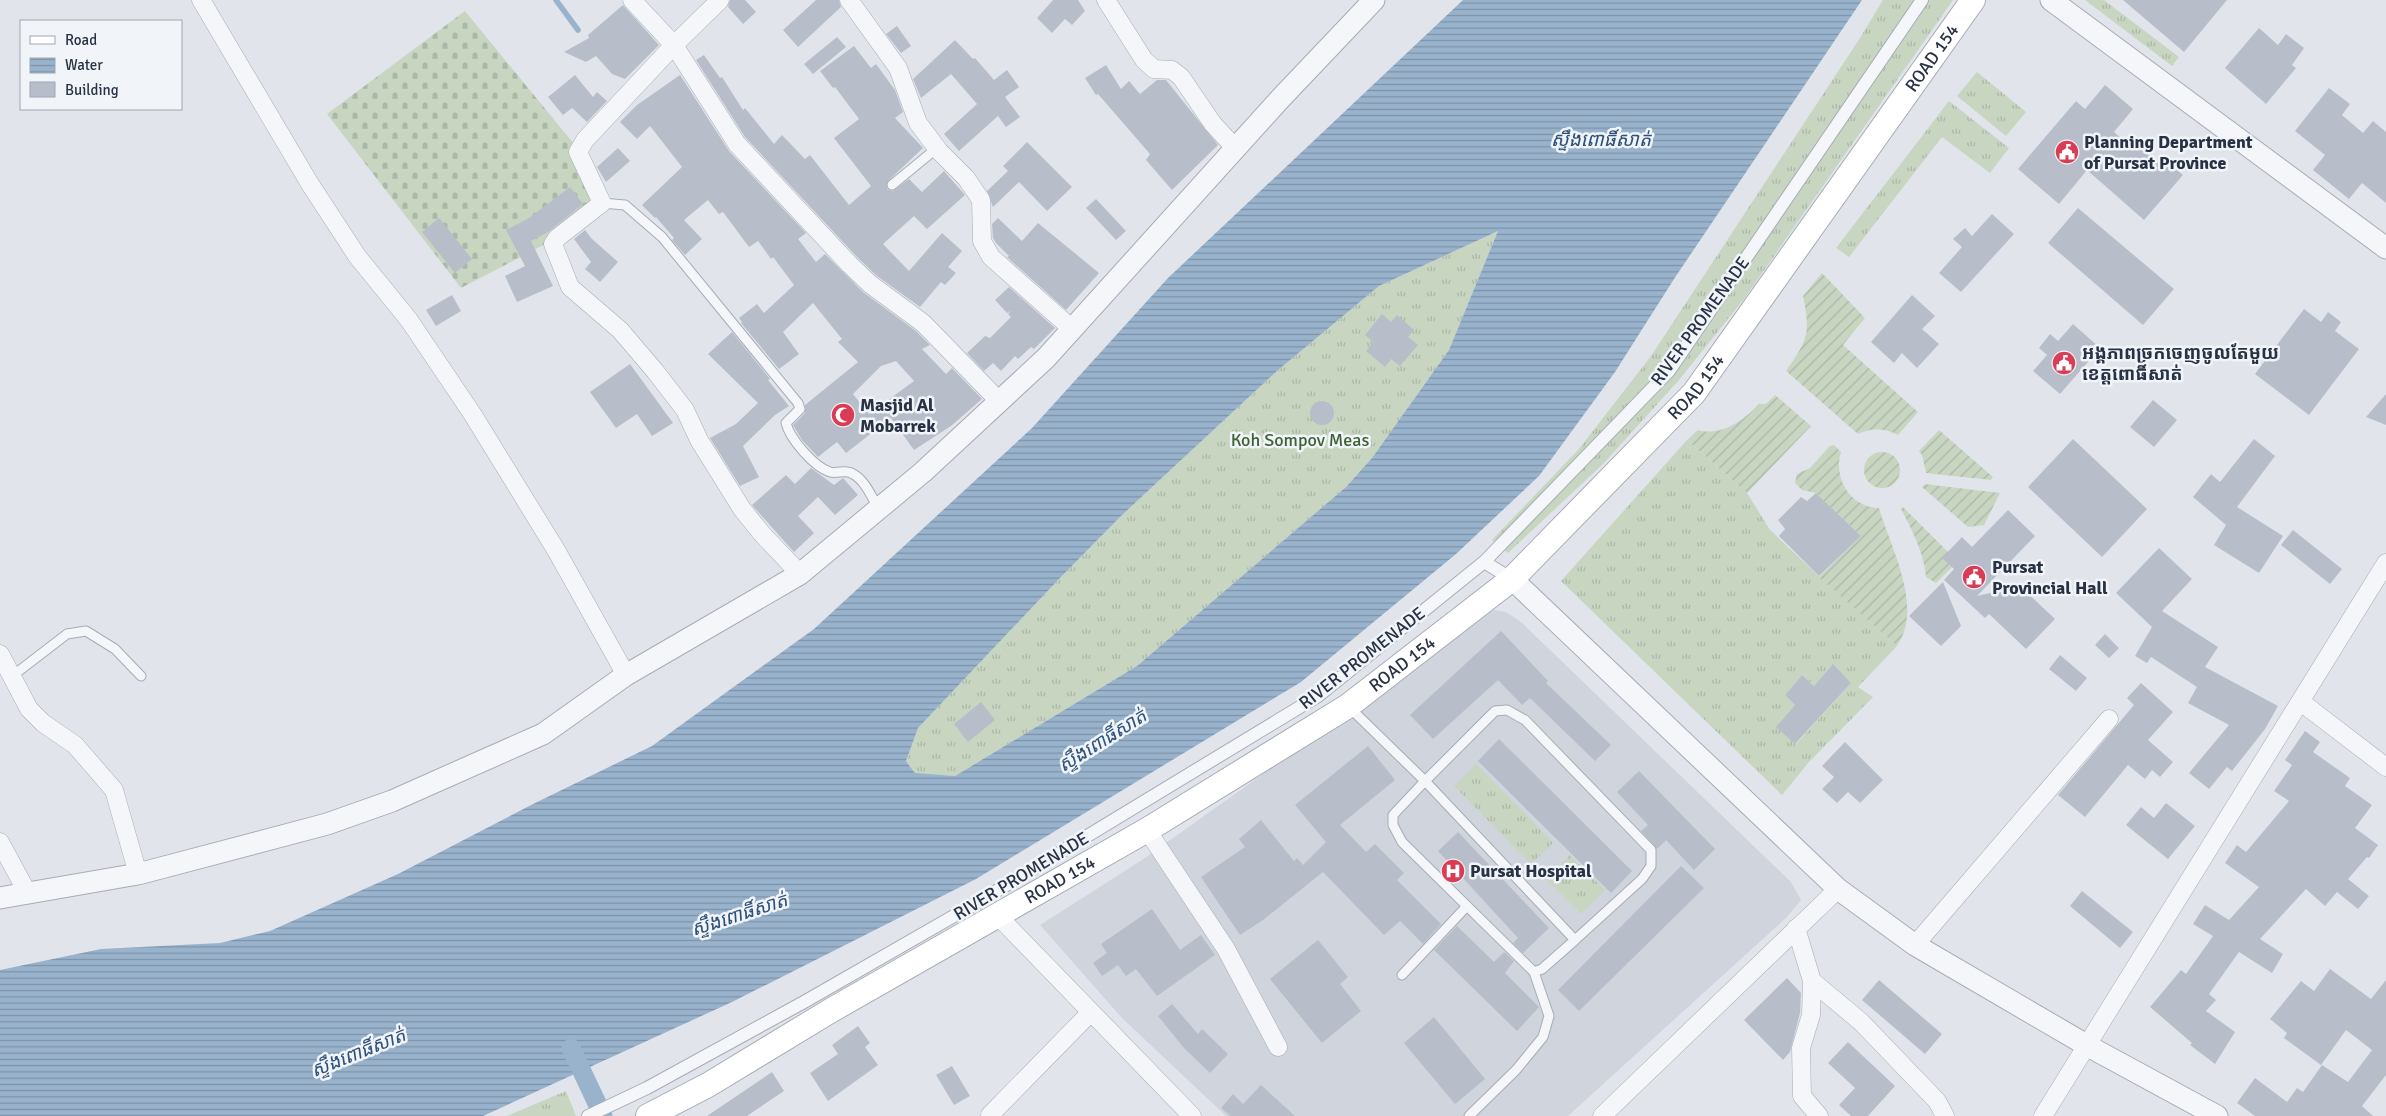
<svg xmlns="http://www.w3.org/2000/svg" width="2386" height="1116" viewBox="0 0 2386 1116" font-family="Signika,'Noto Sans Khmer',sans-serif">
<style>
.built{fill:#cfd4dd}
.grass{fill:url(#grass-tufts);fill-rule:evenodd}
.cemetery{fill:url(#cemetery-stones)}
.garden{fill:url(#garden-furrows)}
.water{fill:url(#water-rules);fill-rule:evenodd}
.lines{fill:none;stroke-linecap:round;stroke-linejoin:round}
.stream{stroke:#99b3cd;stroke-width:5.5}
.canal{stroke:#99b3cd;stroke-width:19}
.building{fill:#b8bec9;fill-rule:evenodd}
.service-casing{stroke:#a6acb6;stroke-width:11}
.pedestrian-casing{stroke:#a6acb6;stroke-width:14}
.minor-casing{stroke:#a6acb6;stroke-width:19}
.tertiary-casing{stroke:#a6acb6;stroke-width:23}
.secondary-casing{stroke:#a6acb6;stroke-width:26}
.service{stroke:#f4f6f9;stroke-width:9}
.pedestrian{stroke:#f4f6f9;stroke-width:12}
.minor{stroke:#f4f6f9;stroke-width:18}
.tertiary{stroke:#f4f6f9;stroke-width:21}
.secondary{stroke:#fff;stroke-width:24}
.labels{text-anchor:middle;stroke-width:5;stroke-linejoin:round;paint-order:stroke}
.street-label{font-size:18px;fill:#283244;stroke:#f1f4f8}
.poi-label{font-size:18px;font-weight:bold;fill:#283244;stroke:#f1f4f8;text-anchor:start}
.park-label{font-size:18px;fill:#3d6134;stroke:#f1f4f8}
.water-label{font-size:19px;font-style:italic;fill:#2e527b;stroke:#f1f4f8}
</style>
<defs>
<pattern id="grass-tufts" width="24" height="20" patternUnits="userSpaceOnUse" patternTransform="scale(1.25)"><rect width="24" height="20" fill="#c7d5c1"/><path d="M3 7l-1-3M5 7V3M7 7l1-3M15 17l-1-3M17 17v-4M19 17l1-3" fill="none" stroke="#abb7a7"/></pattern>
<pattern id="cemetery-stones" width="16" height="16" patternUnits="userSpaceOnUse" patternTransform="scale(1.25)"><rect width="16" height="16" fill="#c7d5c1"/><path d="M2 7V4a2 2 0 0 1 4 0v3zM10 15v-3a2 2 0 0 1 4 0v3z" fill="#abb7a7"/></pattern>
<pattern id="garden-furrows" width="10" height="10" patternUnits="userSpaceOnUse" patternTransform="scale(1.25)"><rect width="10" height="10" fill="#c7d5c1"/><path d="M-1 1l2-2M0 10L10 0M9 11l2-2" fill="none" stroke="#abb7a7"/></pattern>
<pattern id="water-rules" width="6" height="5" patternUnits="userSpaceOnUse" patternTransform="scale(1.25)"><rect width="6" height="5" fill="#99b3cd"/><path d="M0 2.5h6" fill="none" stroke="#7d92a8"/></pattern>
</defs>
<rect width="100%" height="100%" fill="#e1e5eb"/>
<path class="built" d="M1494 610 1506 612 1521 622 1791 882 1801 900 1786 918 1568 1116H1226L1122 1018 1040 925 1142 860Z"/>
<path class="grass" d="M1883 0H1953L1744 299 1679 380 1604 463 1508 553 1492 540 1579 449 1651 356 1860 38Z
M2085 0H2104L2179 57 2172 66Z
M1977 72 2026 112 2006 136 1957 96Z
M1949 101 2009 148 1990 173 1942 137 1849 257 1836 248Z
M1498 231 1449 350 1372 458 1346 487 1137 666 955 776 916 774 906 761 918 728 1059 579 1121 516 1278 370 1379 286Z
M1687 440 1747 493 1770 530 1823 580 1897 646 1858 687 1873 697 1809 762 1782 795 1561 581ZM1833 665 1851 683 1796 744 1777 727 1795 705 1785 695 1802 675 1814 686Z
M1476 764 1553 843 1531 864 1454 786Z
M1570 855 1605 890 1581 914 1546 879Z
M566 1091 576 1116H507Z"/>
<path class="cemetery" d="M465 11 574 144 594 204 551 241 461 288 327 114Z"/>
<path class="garden" d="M1822 273 1865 318 1843 345 1918 412 1898 435C1884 428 1872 428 1858 434L1786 371C1807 341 1811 334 1803 296Z
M1775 395 1811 426 1747 493 1687 440 1698 430C1720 437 1745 420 1759 404H1766Z
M1939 430 1993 477 1991 480 1926 473 1922 455 1919 451Z
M1834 445 1841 452C1833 478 1850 507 1879 508 1891 549 1924 607 1897 646L1819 577 1861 536 1816 493 1802 490 1795 483 1797 474 1810 468 1830 446Z
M1864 470a18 18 0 1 1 36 0a18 18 0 1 1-36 0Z
M1925 484 2000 493 1984 525 1968 527 1922 487Z
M1903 507 1948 552 1952 567 1936 583 1926 577C1924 553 1912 530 1901 509Z"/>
<path class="water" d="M1463 0H1862L1674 279 1615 372 1539 476 1456 554 1301 682 976 879 732 1002 483 1116H0V970L101 949 220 943 270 931 398 874 533 804 652 746 814 629 1032 428 1168 278ZM1498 231 1449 350 1372 458 1346 487 1137 666 955 776 915 773 906 761 918 728 1059 579 1121 516 1278 370 1379 286Z"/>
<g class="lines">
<path class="stream" d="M556 0 578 30"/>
<path class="canal" d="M571 1048 603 1116"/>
</g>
<path class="building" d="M730 0H745L756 12 743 24 728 7Z
M816 0H839L841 7 798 47 783 30Z
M1053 0H1078L1085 11 1072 25 1065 19 1052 33 1037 18Z
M2123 0H2227L2184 52Z
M623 5 659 45 625 79 612 74 596 56 586 62 564 52 589 38 588 35Z
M897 26 911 46 901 53 886 34Z
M2259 28 2278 45 2286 34 2304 48 2292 65 2296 68 2266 104 2225 68Z
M837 37 846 47 813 74 804 64Z
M955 40 973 59 975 58 994 80 1007 70 1019 87 1005 97 1020 117 1006 127 998 116 959 151 944 134 977 104 951 74 921 98 913 79Z
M854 46 871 68 876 64 895 90 903 112 895 118 923 148 888 181 887 189 893 191 909 179 922 192 944 171 965 195 927 229 914 216 883 244 909 271 942 233 962 251 948 267 956 273 945 285 941 282 920 307 877 276 857 257 745 137 696 60 704 55 720 78 722 77 743 110 745 108 774 144 782 135 805 159 810 155 849 205 871 186 834 138 859 119 835 87 833 88 820 71Z
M1106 65 1121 89 1129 81 1140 94 1157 80H1166L1218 145 1172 190 1146 160 1150 154 1098 94 1096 95 1085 78Z
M575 75 593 97 597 92 607 101 587 122 572 108 563 115 548 97Z
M680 75 729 151 806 233 798 239 816 262 825 254 863 292 916 331 930 345 922 349 946 374 952 368 982 399 951 426 914 450 891 418 846 453 837 442 818 457 802 440 793 425 805 413V405L858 362 838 342 842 339 813 303 783 332 799 354 779 369 741 323 742 322 739 318 757 304 764 313 794 285 773 257 771 259 758 241 749 247 723 212 719 214 708 200 684 220 702 239 685 255 672 240 674 238 656 217 655 218 642 205 682 167 650 126 637 139 620 122 637 105ZM896 361 914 381 869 414 853 394 881 366Z
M2105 85 2133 109 2114 132 2135 150 2138 146 2159 164 2164 159 2183 175 2144 220 2087 170 2059 204 2018 169 2076 101 2085 109Z
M2329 88 2350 104 2342 115 2363 133 2373 121 2386 132V203L2362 183 2349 199 2313 170 2325 155 2295 131Z
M1027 142 1072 187 1047 211 1019 182 993 207 987 191 1008 171 1003 166Z
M618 148 630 161 606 182 597 167Z
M570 187 583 204 548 232 531 241 553 286 517 302 505 276 525 266 506 230 529 218Z
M1096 199 1126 231 1116 240 1086 208Z
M2078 208 2174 289 2143 325 2048 243Z
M1992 214 2014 234 1961 292 1939 273 1962 247 1953 239 1965 228 1972 236Z
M439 218 472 259 455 273 422 232Z
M998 218 1022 241 1038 223 1099 273 1066 310 1007 257 1009 256 996 243 993 238 992 224Z
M585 230 591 238 618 262 600 282 585 269 591 262 574 239Z
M1009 287 1055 328 1034 349 1031 347 1018 359 1015 356 1001 371 993 363 984 371 967 353 985 336 990 338 1011 317 1008 314 1011 311 1007 313 995 300Z
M452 295 461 311 436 326 426 310Z
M1912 295 1935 316 1922 329 1939 344 1917 368 1902 353 1894 363 1871 342Z
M2304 309 2321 322 2328 312 2341 322 2335 331 2359 349 2309 415 2255 374Z
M1382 314 1391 322 1397 315 1414 330 1408 337 1418 345 1400 366 1391 359 1385 367 1366 351 1373 342 1365 335Z
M2073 324 2100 348 2060 394 2033 371 2047 355 2039 348 2050 334 2058 341Z
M732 332 770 379 768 380 789 406 775 415 743 446 759 477 740 486 710 438 736 424 758 403 708 354Z
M630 364 673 423 652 436 637 414 616 428 590 392Z
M2386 394V425L2366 417Z
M2153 400 2177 420 2154 447 2130 427Z
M1310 413a12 12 0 1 1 24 0a12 12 0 1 1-24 0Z
M2073 439 2147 509 2102 557 2028 487Z
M2254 439 2275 456 2237 507 2283 536 2259 573 2214 545 2226 525 2193 497 2211 474 2220 482Z
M811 468 834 485 843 478 858 495 835 515 818 497 798 516 814 533 794 552 752 505 786 475 795 484Z
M1816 493 1861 536 1819 576 1779 536 1785 529 1778 520 1801 497 1807 501Z
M2008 510 2035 536 1977 596 2020 586 2055 619 2026 649 1989 614 1985 618 1944 580 1954 569 1942 558 1962 537 1972 547Z
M2293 530 2342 569 2330 584 2281 545Z
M2159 548 2192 579 2162 611 2218 647 2205 667 2278 706 2265 729 2232 771 2227 767 2209 789 2189 773 2229 725 2188 703 2197 687 2151 657 2147 663 2135 656 2152 627 2116 593Z
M1943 582 1961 626 1941 646 1909 616Z
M1501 631 1548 681 1546 683 1611 745 1595 761 1530 698 1522 705 1498 680 1433 739 1410 715Z
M2105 634 2119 648 2109 658 2095 645Z
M2060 655 2087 678 2076 691 2049 669Z
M1833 664 1851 683 1795 744 1776 727 1795 705 1785 695 1802 675 1814 686Z
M2141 683 2173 712 2148 740 2173 762 2160 777 2152 770 2145 779 2128 765 2085 817 2058 795 2134 705 2127 698Z
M981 702 995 720 968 742 954 724Z
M2305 731 2320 742 2313 752 2350 778 2345 786 2372 805 2355 828 2378 845 2369 858 2367 857 2348 879 2369 896 2358 909 2337 892 2325 906 2306 889 2260 939 2283 954 2272 973 2239 952 2209 994 2216 1000 2206 1011 2235 1032 2215 1064 2190 1045 2192 1043 2150 1007 2181 970 2186 974 2213 936 2193 924 2205 905 2229 920 2259 887 2225 863 2237 845 2246 852 2289 801 2274 791 2292 765 2285 760Z
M1499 739 1632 871 1611 893 1478 761Z
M1845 742 1883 780 1860 803 1848 792 1837 803 1822 789 1834 777 1822 766Z
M1368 746 1395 780 1340 825 1366 852 1375 844 1404 873 1397 880 1441 924 1423 944 1400 921 1384 935 1323 872 1263 920 1240 935 1201 877 1245 847 1239 839 1261 820 1294 861 1297 858 1303 865 1326 842 1295 805Z
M1639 771 1715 849 1694 870 1666 840 1657 849 1641 831 1648 825 1617 792Z
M2166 803 2195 826 2168 859 2126 825 2141 807 2154 818Z
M1458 832 1549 928 1523 953 1513 943 1518 938 1438 851Z
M1681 866 1704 888 1579 1011 1558 990Z
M2082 891 2133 932 2120 948 2070 906Z
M1152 909 1180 950 1201 935 1215 955 1157 996 1136 969 1126 976 1118 965 1102 976 1093 963 1107 953 1101 944Z
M1457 926 1494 962 1504 952 1514 961 1505 973 1539 1007 1517 1031 1434 950Z
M1318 940 1348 977 1340 984 1361 1011 1322 1043 1270 979Z
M2330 969 2371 999 2386 980V1075L2362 1106 2373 1116H2255L2237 1103 2255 1078 2287 1102 2297 1088 2303 1092 2322 1065 2348 1082 2372 1050 2346 1030 2321 1065 2284 1038 2287 1033 2270 1019 2301 981 2314 991Z
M1787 978 1801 993 1800 1013 1790 1052 1783 1060 1744 1020Z
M1879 980 1942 1034 1925 1054 1862 1000Z
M1172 1004 1198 1034 1202 1029 1228 1054 1210 1073 1184 1048 1158 1016Z
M1434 1017 1485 1079 1455 1104 1404 1043Z
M858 1026 870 1043 865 1047 878 1065 828 1101 810 1073 838 1054 832 1045Z
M1848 1042 1895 1086 1868 1116H1851L1839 1105 1855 1088 1828 1063Z
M952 1066 970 1096 954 1105 936 1075Z
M772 1072 784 1091 747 1116H707Z
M1261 1085 1295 1116H1230L1221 1108 1233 1094 1243 1104Z"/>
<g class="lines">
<g class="service-casing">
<path id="service" d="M892 185 937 148
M602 203 625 205 662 237 798 403 800 409 786 423C790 439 814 467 830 472 838 474 846 469 853 474 865 480 872 498 879 509
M11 677 67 634 86 631 115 649 141 676
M1348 706 1425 781 1393 815V825L1402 842 1534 972 1549 1016 1543 1037 1516 1070 1469 1116
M1534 972 1542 969 1575 940 1425 781 1495 711 1507 710 1525 720 1651 850V866L1642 879 1575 940
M1402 975 1467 906"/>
</g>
<g class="pedestrian-casing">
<path id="pedestrian" d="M1484 562 1512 579
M588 1116 647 1088 804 1002 980 901 1318 696 1484 562 1669 371 1922 0"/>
</g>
<g class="minor-casing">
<path id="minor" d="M201 0 310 184 357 256 409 320 473 415 556 550 626 675
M632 0 674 45 737 144 849 264 870 284 923 323 1000 402
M720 0 674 45 585 140 578 152 602 203 557 238 553 244 570 287 620 330 655 371 685 410 699 440 742 509 763 535 800 574
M849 0 898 68 918 123 939 151 966 178 981 200 982 241 991 257 1071 328
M1106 0 1144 60 1154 69 1172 70 1181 77 1213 124 1236 149
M0 654 29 709 43 723 75 745 114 790 138 874
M2301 702 2386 767
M1147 830 1226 949 1278 1047
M0 842 28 894
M998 916 1192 1116
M1796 928 1812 981 1811 1015 1801 1048 1802 1096 1819 1116
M1915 945 2109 719
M1812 981 1861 1022 1937 1101 1945 1116
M990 1115 1091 1012
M1602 1116 1838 889
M2043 1116 2386 563"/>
</g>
<g class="tertiary-casing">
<path id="tertiary" d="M2051 0 2386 248
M1512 579 1838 889 1915 945 2088 1046 2217 1116
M0 898 138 874 327 824 392 801 543 734 626 675 800 574 923 472 1046 358 1281 98 1374 0"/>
</g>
<g class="secondary-casing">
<g id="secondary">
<path id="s1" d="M648 1116 708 1085 830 1011 1147 830 1348 706 1512 579 1694 393 1973 0"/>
</g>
</g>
<use href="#service" class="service"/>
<use href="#pedestrian" class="pedestrian"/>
<use href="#minor" class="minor"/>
<use href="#tertiary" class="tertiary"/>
<use href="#secondary" class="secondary"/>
</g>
<defs>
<g id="civic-disc" transform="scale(1.25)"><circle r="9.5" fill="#d93d56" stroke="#f1f4f8"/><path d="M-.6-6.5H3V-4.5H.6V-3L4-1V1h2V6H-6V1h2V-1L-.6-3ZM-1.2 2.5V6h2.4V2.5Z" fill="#fff"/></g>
<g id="mosque-disc" transform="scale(1.25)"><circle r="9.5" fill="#d93d56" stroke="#f1f4f8"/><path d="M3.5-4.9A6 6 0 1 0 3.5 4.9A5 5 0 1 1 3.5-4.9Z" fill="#fff"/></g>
<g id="hospital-disc" transform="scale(1.25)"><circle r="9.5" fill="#d93d56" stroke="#f1f4f8"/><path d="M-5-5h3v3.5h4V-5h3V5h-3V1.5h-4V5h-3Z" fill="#fff"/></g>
</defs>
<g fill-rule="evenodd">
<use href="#civic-disc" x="2067" y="152"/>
<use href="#civic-disc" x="2064" y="363"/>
<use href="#mosque-disc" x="843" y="415"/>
<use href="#civic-disc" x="1974" y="577"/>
<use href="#hospital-disc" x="1453" y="871"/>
</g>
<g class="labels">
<g class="street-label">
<text dy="6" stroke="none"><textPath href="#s1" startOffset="1690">ROAD 154</textPath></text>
<text transform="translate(1700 321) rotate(-54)" y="6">RIVER PROMENADE</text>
<text dy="6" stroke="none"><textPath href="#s1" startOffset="1285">ROAD 154</textPath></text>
<text transform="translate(1362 658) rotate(-38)" y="6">RIVER PROMENADE</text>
<text dy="6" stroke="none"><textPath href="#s1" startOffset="880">ROAD 154</textPath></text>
<text transform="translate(1021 876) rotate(-31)" y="6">RIVER PROMENADE</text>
<text dy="6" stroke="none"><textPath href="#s1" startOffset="475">ROAD 154</textPath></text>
</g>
<g class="poi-label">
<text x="2084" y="148">Planning Department<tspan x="2084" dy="21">of Pursat Province</tspan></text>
<text x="2082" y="359">អង្គភាពច្រកចេញចូលតែមួយ<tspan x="2082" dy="21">ខេត្តពោធិ៍សាត់</tspan></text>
<text x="860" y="411">Masjid Al<tspan x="860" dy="21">Mobarrek</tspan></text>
<text x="1992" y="573">Pursat<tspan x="1992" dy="21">Provincial Hall</tspan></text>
<text x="1470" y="877">Pursat Hospital</text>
</g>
<g class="park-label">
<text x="1300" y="446">Koh Sompov Meas</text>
</g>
<g class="water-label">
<text x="1601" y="146">ស្ទឹងពោធិ៍សាត់</text>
<text transform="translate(1102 740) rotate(-32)" y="7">ស្ទឹងពោធិ៍សាត់</text>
<text transform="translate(739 914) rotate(-18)" y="7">ស្ទឹងពោធិ៍សាត់</text>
<text transform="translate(358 1052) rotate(-22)" y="7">ស្ទឹងពោធិ៍សាត់</text>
</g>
</g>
<rect x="20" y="20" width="162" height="90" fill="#f1f4f8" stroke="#a1a6b0"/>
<rect x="30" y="36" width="25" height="8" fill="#ffffff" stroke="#a1a6b0"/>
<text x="65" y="45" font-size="15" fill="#283244">Road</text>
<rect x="30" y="58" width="25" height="15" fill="url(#water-rules)" stroke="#a1a6b0"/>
<text x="65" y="70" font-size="15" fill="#283244">Water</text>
<rect x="30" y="82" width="25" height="15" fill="#b8bec9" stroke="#a1a6b0"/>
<text x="65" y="95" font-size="15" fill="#283244">Building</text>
</svg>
